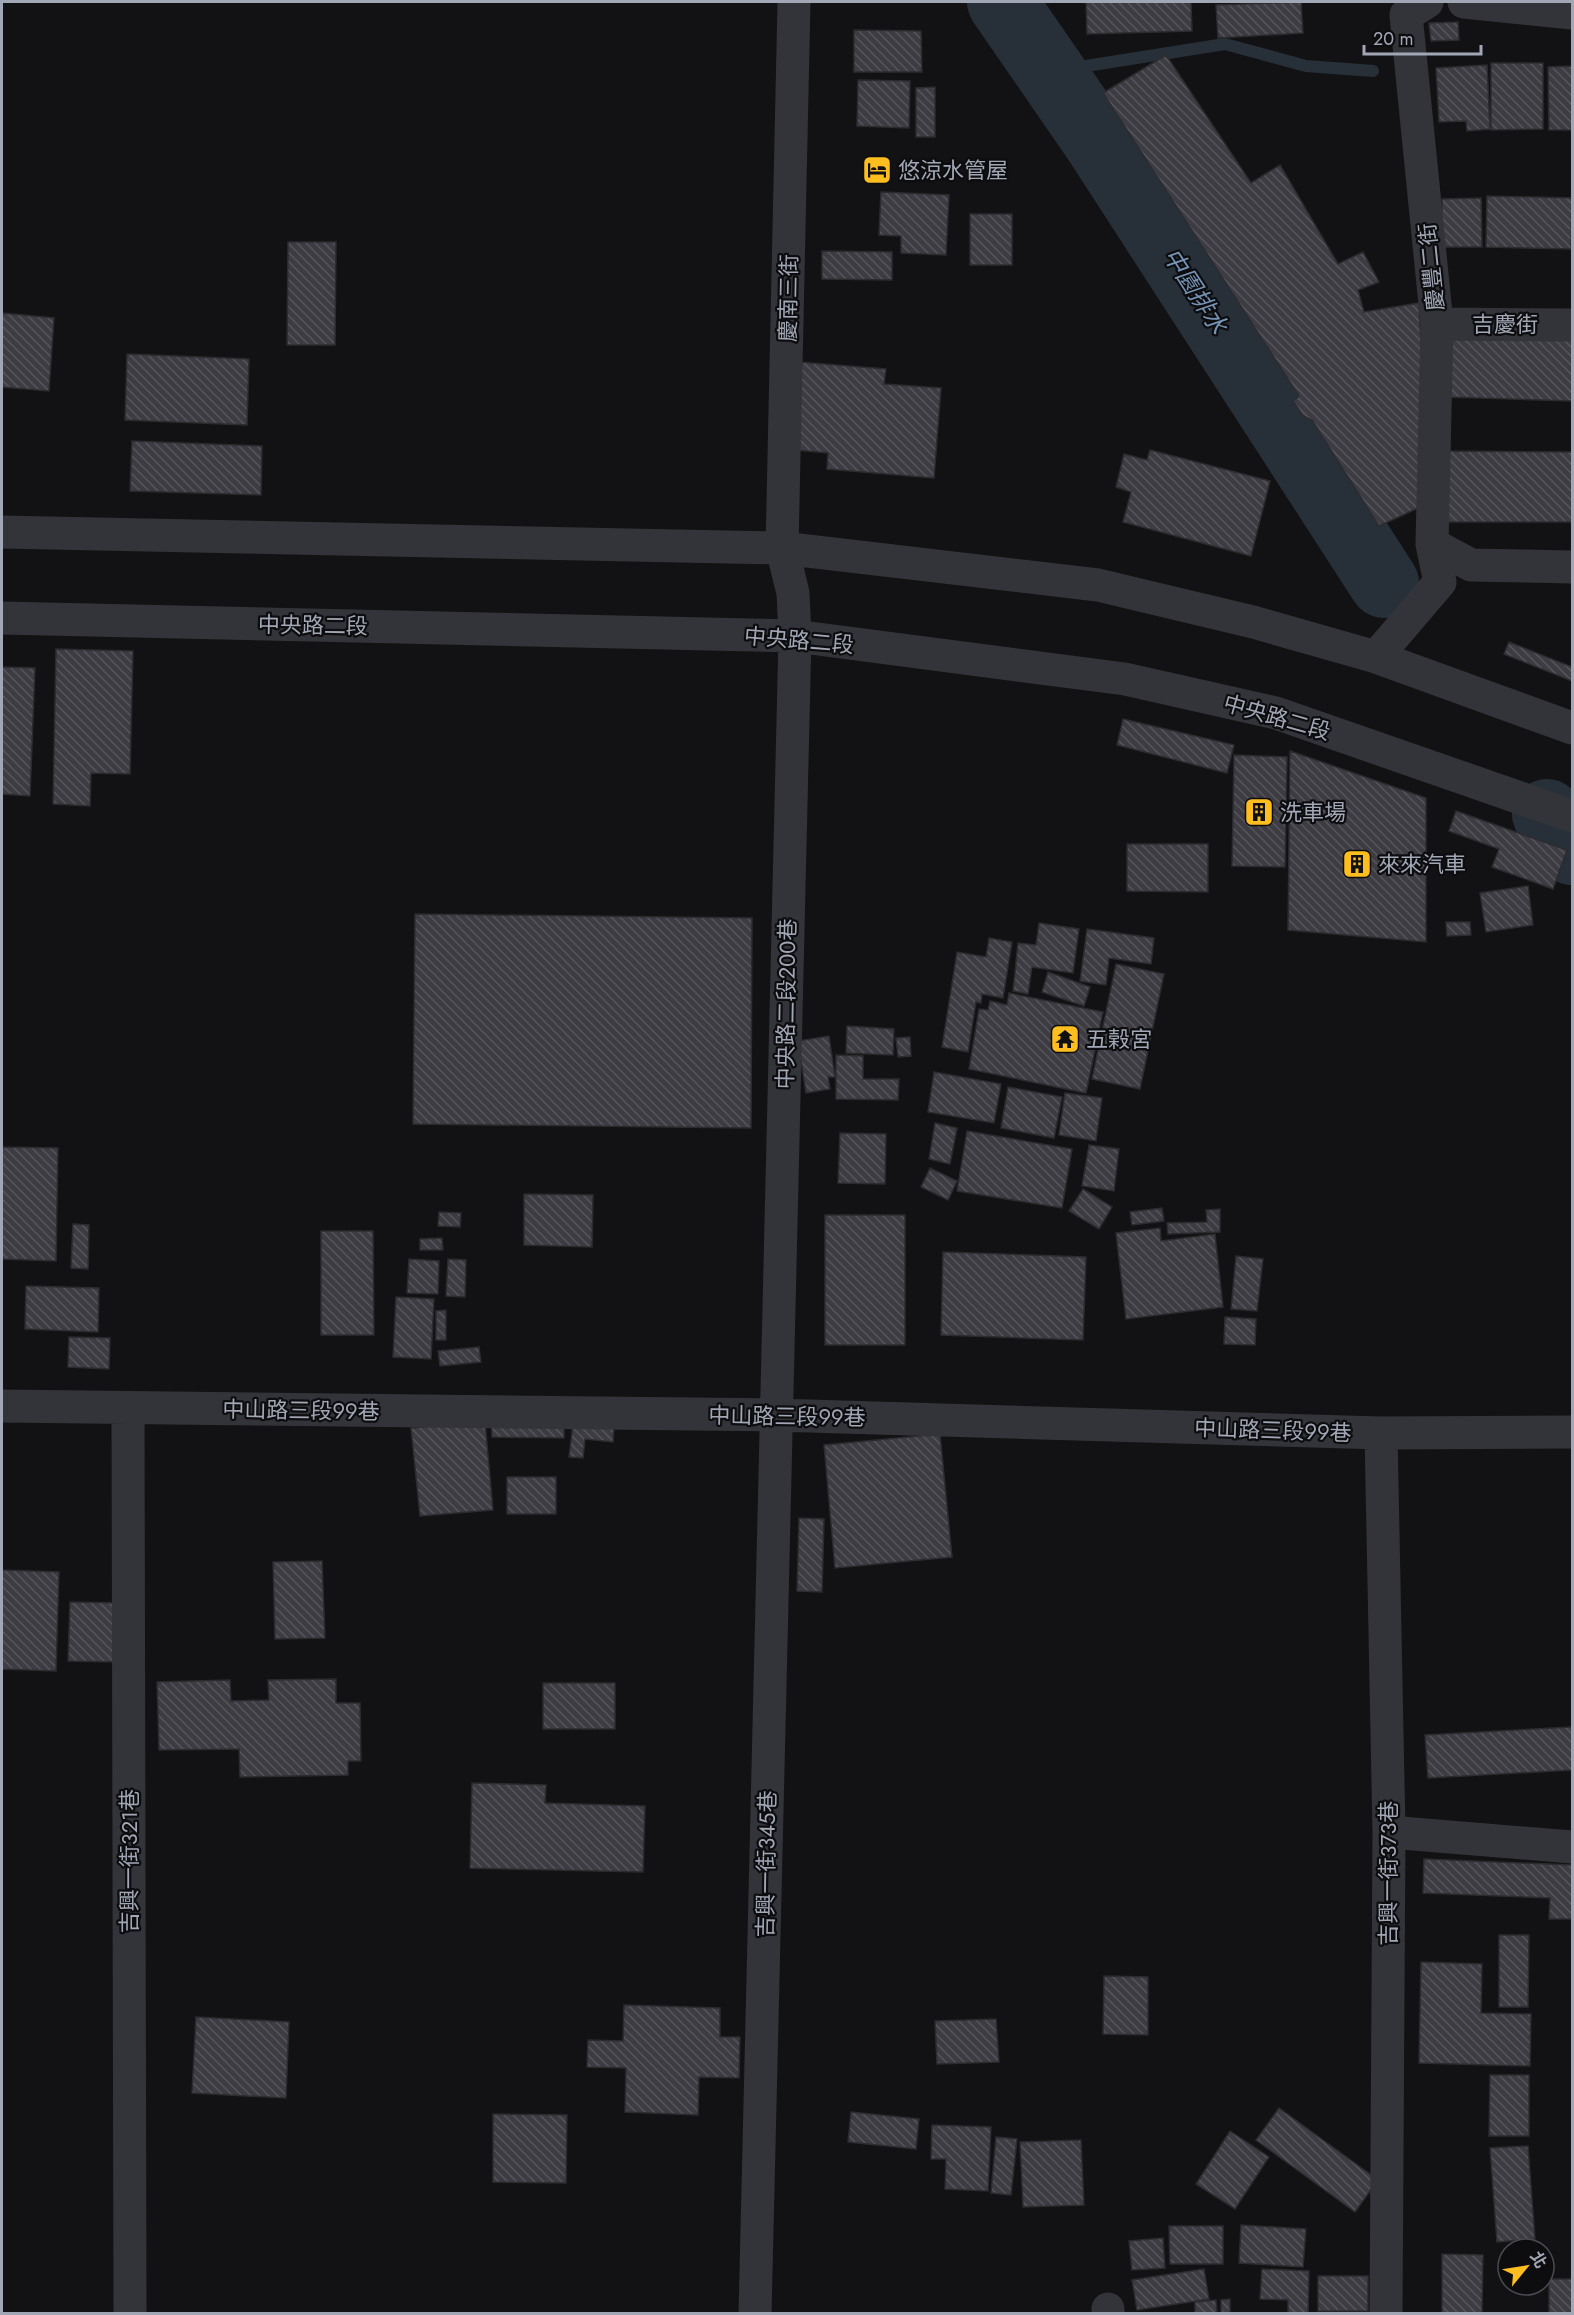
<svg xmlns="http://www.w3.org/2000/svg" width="1574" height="2315" viewBox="0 0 1574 2315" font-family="Jost,'Noto Sans TC',sans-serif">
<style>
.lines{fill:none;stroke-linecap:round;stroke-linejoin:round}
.stream{stroke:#273039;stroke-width:12}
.river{stroke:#273039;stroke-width:70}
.building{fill:url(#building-back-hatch);stroke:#2c2c30;stroke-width:1.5}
.minor{stroke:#333439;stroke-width:33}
.labels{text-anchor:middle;stroke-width:4.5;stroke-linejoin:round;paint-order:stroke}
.poi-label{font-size:22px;fill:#a2a7b6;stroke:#0d0d0f;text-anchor:start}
.street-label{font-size:22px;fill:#a2a7b6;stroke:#0d0d0f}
.water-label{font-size:24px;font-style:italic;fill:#7594b5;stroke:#0d0d0f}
</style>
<defs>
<pattern id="building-back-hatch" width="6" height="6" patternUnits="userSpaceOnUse" patternTransform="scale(1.5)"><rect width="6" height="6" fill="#3c3c42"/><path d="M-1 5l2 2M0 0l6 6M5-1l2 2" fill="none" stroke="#55555b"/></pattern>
</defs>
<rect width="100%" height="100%" fill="#121214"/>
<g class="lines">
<path class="stream" d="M1048 72 1225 44 1306 66 1373 71"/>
<path class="river" d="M1002 2 1098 141 1384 583
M1547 814 1572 850"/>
</g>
<path class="building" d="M1086 2H1191L1192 31 1087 34Z
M1301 2 1303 33 1218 38 1216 5Z
M1458 22 1459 40 1431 41 1429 23Z
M854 30 921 31 922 72H854Z
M1166 55 1251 183 1280 165 1338 264 1363 252 1379 282 1358 290 1364 312 1419 303 1429 503 1379 526 1312 420 1303 416 1293 401 1299 396 1103 93Z
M1491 63H1543V129L1491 130Z
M1487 65 1490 129 1467 131 1466 121 1439 122 1436 68Z
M1572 66V130H1549L1548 67Z
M858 80 910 81 909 128 857 126Z
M935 87V137H916V88Z
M881 192 949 195 946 255 901 253V236L879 235Z
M1487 196 1572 198 1571 249 1486 247Z
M1481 198 1482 247H1439V211H1442V199Z
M970 214H1012V265H970Z
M288 242H336L335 345H287Z
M822 251 892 252V280L822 279Z
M2 313 54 318 49 391 2 387Z
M1451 333 1572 337V401L1448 397Z
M127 354 249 359 247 425 125 420Z
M799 362 886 369 884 384 941 388 934 478 827 469 828 453 797 450Z
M132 441 262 446 261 495 130 491Z
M1150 450 1270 481 1251 556 1123 522 1131 492 1116 487 1124 454 1147 460Z
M1439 451 1572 452V522H1439Z
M1509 642 1572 667V681L1504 654Z
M56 649 133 651 130 774 91 773 90 806 53 804Z
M2 667 35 668 30 796 2 794Z
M1123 719 1234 745 1227 773 1117 745Z
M1290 751 1426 798V942L1288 930Z
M1234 755 1287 757 1285 867 1232 866Z
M1456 811 1567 850 1553 889 1492 867 1499 849 1449 831Z
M1127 844H1208V892L1127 891Z
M1528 886 1533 925 1486 932 1480 893Z
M415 914 752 918 751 1128 413 1124Z
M1446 922H1470L1471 935 1447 936Z
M1039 923 1079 929 1073 973 1032 967 1028 994 1013 991 1018 943 1036 945Z
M1087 929 1154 938 1151 964 1109 958 1106 985 1080 981Z
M989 938 1012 942 1003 998 982 994 981 1003 976 1002 968 1052 942 1047 957 952 986 957Z
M1116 964 1164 974 1140 1089 1092 1079Z
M1048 972 1090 987 1084 1006 1042 992Z
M1009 993 1103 1012 1086 1093 969 1069 979 1009 988 1010 990 1001 1007 1005Z
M847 1026 894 1029 893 1055 846 1053Z
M829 1036 835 1077H828L830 1089 806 1093 798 1041Z
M910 1037 911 1056 898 1057 896 1038Z
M836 1055 863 1056V1079H899L898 1100 836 1099Z
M934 1072 1001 1084 994 1123 928 1112Z
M1008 1087 1062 1097 1054 1138 1001 1128Z
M1065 1093 1102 1098 1096 1141 1059 1135Z
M935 1123 957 1128 950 1164 929 1159Z
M967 1131 1072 1149 1062 1208 957 1191Z
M840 1133 886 1134 885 1184 838 1183Z
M1089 1145 1119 1149 1114 1191 1082 1186Z
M2 1147 58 1148 56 1261 2 1259Z
M930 1168 957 1181 948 1200 921 1187Z
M1083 1189 1112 1207 1099 1229 1069 1211Z
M524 1194 593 1195 592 1247 524 1245Z
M1162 1208 1164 1221 1132 1225 1130 1212Z
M1220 1209V1232L1168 1234 1167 1223 1207 1222 1206 1210Z
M439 1212 461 1213 460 1227 438 1226Z
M825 1215H905V1345H825Z
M73 1224 89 1225 88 1269 71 1268Z
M1160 1228 1161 1241 1215 1234 1223 1307 1126 1319 1116 1233Z
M321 1231H373L374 1335H321Z
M442 1238 443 1250H420V1239Z
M943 1252 1086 1257 1083 1340 941 1335Z
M1236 1256 1263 1259 1257 1311 1231 1309Z
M409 1259 439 1261 438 1294 407 1293Z
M448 1259 466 1260 465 1297 446 1296Z
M26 1286 99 1288 98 1332 25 1329Z
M396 1297 434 1299 431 1359 393 1357Z
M446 1310V1340H436V1311Z
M1225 1317 1256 1319 1255 1345 1224 1344Z
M69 1337 110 1338 109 1369 68 1367Z
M479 1347 481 1362 440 1366 438 1351Z
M491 1418 564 1419V1438L492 1437Z
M485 1422 493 1510 420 1516 411 1428Z
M573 1424 614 1428 613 1442 585 1439 583 1458 569 1457Z
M940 1434 952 1557 835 1568 824 1445Z
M507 1477H556V1514H507Z
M799 1518 824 1519 822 1592 797 1591Z
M322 1561 325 1638 275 1639 273 1562Z
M2 1570 59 1572 56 1671 2 1669Z
M70 1602 120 1603 118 1662 68 1661Z
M336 1679V1703H360L361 1761H348V1775L240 1777 239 1749 159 1750 157 1682 230 1680 231 1701 269 1700 268 1680Z
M543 1683H615V1729H543Z
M1572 1727V1770L1428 1778 1425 1735Z
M472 1783 546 1785 545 1803 645 1806 643 1872 470 1868Z
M1424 1859 1572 1865V1919H1549L1550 1898 1423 1893Z
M1499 1935H1529L1528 2007H1499Z
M1421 1962 1482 1964 1481 2013 1531 2014 1530 2066 1419 2063Z
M1104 1976 1148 1977V2035L1103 2034Z
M624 2005 720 2008V2037H740L739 2078 699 2077 698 2115 625 2112 626 2068 587 2067 588 2040 623 2041Z
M196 2017 289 2022 286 2098 192 2093Z
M996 2019 999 2062 937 2064 935 2021Z
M1490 2075H1529V2136H1489Z
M1279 2108 1378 2180 1355 2212 1256 2140Z
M851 2112 919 2119 916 2149 848 2142Z
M493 2114 567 2115 566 2183 493 2182Z
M932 2125 991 2127 988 2191 945 2189 946 2159H931Z
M1230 2131 1269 2157 1235 2209 1196 2184Z
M996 2137 1017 2139 1011 2195 991 2193Z
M1081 2140 1084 2205 1023 2207 1020 2142Z
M1528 2146 1535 2239 1497 2242 1490 2148Z
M1241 2225 1306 2229 1303 2267 1239 2263Z
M1169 2226H1223V2264H1170Z
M1163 2238 1165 2268 1132 2270 1129 2241Z
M1442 2254 1483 2255 1482 2314H1442Z
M1204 2269 1209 2299 1137 2310 1132 2280Z
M1262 2269 1309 2271 1308 2314H1288V2300L1260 2299Z
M1318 2276H1368V2311H1318Z
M1549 2279H1572V2314H1549Z
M1230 2299V2314H1221V2300Z
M1216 2300 1217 2314H1195V2302Z"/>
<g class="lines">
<path class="minor" d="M1464 2 1572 13
M1437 324 1572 325
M2 532 782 548 1098 585 1253 622 1376 657 1572 728
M1432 544 1471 565 1572 567
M2 618 795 636 1125 679 1276 713 1572 816
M1376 657 1440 582 1432 544 1437 324 1406 15 1427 2
M2 1406 776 1415 1381 1433 1572 1432
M128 1408 130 2314
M1381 1433 1389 1832 1386 2314
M1389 1832 1572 1847
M755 2314 795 636 793 593 782 548 794 2
M1108 2314V2309"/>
</g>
<defs>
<g id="hotel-square" transform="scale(1.5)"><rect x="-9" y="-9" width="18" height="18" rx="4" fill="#ffbe1f" stroke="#0d0d0f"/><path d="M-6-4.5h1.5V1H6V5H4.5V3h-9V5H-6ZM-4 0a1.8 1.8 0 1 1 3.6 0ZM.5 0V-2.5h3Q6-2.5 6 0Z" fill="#111"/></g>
<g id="building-square" transform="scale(1.5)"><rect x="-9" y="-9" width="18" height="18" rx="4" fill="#ffbe1f" stroke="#0d0d0f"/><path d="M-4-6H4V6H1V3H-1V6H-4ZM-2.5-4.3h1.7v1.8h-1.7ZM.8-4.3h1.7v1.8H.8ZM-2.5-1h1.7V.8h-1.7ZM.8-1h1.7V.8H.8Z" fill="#111"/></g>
<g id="temple-square" transform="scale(1.5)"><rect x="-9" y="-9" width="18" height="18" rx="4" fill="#ffbe1f" stroke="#0d0d0f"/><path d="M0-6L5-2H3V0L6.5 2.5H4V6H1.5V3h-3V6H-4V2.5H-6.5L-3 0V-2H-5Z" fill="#111"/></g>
</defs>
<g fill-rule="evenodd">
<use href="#hotel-square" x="877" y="170"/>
<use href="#building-square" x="1259" y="812"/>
<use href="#building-square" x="1357" y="864"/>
<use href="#temple-square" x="1065" y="1039"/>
</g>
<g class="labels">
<g class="poi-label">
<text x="898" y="178">悠涼水管屋</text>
<text x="1280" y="820">洗車場</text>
<text x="1378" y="872">來來汽車</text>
<text x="1086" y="1047">五榖宮</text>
</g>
<g class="street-label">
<text transform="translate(1431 267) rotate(-96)" y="8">慶豐二街</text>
<text transform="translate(788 298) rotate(-89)" y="8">慶南三街</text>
<text x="1505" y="332">吉慶街</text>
<text transform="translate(313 625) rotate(1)" y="8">中央路二段</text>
<text transform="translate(799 640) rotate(5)" y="8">中央路二段</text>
<text transform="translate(1277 717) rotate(16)" y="8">中央路二段</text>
<text transform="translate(786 1004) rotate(-89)" y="8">中央路二段200巷</text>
<text transform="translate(301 1410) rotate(1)" y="8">中山路三段99巷</text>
<text transform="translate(787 1416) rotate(1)" y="8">中山路三段99巷</text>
<text transform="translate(1273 1430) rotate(2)" y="8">中山路三段99巷</text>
<text transform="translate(129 1861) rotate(-90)" y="8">吉興一街321巷</text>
<text transform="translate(766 1864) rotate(-89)" y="8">吉興一街345巷</text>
<text transform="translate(1388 1873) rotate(-90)" y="8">吉興一街373巷</text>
</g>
<g class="water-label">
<text transform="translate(1195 291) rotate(57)" y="8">中園排水</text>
</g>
</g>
<rect width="1574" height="2315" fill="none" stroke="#a2a7b6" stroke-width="6"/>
<g transform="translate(1526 2267) rotate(60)"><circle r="28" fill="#0d0d0f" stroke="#494b52" stroke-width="1.5"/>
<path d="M0-4.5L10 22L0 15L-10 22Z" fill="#ffbe1f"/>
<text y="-9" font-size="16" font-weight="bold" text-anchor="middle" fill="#a2a7b6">北</text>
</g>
<path d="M1364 45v9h117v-9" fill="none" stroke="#a2a7b6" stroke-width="3"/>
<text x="1373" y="45" font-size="18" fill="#a2a7b6" stroke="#0d0d0f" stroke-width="4.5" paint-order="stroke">20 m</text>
</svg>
